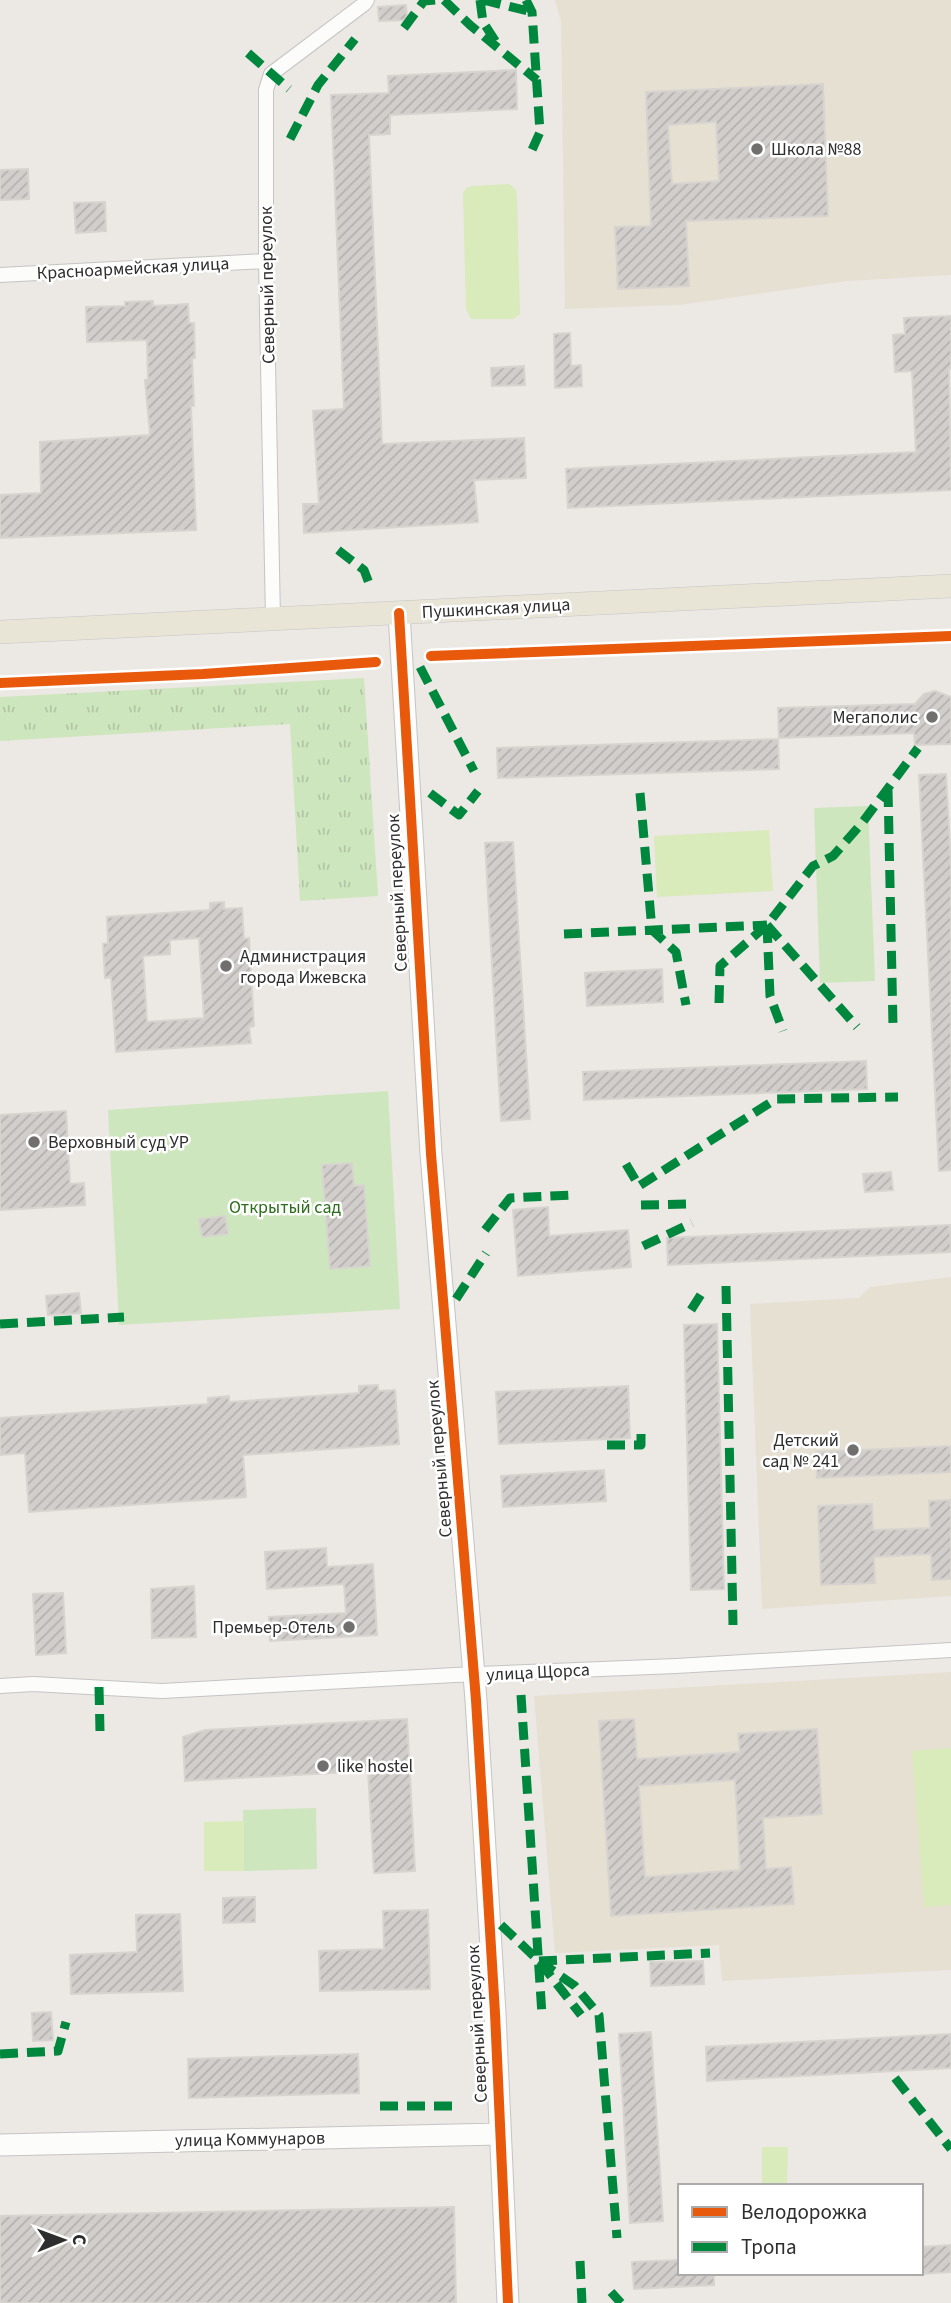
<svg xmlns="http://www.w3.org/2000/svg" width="951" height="2303" viewBox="0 0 951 2303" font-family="'Source Sans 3',sans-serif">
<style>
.education{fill:#e6e0d3}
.grass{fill:url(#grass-tufts)}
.park{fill:#cee6be}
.pitch{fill:#d9eabb}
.building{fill:url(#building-hatch);stroke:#d7d4d0;stroke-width:2;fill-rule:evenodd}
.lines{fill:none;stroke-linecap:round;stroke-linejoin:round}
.street-casing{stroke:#c5c4c5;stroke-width:16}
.secondary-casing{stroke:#c5c4c5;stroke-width:23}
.primary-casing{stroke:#c6c5c4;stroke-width:24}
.street{stroke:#fcfcfb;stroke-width:14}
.secondary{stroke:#fcfcfb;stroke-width:21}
.primary{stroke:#e8e4d6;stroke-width:23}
.quiet{stroke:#00873e;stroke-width:9;stroke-dasharray:18 9;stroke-linecap:butt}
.cycleway-casing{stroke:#fff;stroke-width:15}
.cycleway{stroke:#e8590c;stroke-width:10}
.poi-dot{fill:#706f6e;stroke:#fff;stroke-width:2.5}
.labels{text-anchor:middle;stroke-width:5;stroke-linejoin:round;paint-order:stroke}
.poi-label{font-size:18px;fill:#2e2e2e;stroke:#fff;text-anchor:start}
.street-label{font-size:18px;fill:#2e2e2e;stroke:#fff}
.park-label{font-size:18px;fill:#2c6e1b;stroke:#fff}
</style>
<defs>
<pattern id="grass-tufts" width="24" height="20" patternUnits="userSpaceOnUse" patternTransform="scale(1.75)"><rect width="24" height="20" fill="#cee6be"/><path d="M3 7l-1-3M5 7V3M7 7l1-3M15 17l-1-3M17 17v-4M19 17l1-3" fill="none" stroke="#b1c6a4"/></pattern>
<pattern id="building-hatch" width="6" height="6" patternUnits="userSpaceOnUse" patternTransform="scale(1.75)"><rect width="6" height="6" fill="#d1cecb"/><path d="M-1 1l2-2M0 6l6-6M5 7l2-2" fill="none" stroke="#b4b1af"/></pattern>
</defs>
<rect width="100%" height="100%" fill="#ece8e4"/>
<path class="education" d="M555 0H951V275L847 281 680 305 565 309 561 22Z
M951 1277V1596L762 1609 750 1304 859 1298 870 1287Z
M951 1672V1970L722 1981 719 1945 555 1953 534 1696Z"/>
<path class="grass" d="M364 678 378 896 300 901 290 724 0 741V697Z"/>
<path class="park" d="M868 806 875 981 820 983 814 808Z
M388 1091 400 1309 119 1325 108 1110Z
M316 1808 317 1869 244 1871 243 1810Z"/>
<path class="pitch" d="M509 184 516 190 517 196 520 314 513 319H471L466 309 463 193 466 188 472 186Z
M769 830 773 891 657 897 654 836Z
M951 1748V1905L924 1907 912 1751Z
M244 1821V1871H204V1822Z
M762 2147H788L787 2186H762Z"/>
<path class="building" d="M406 5 407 20 379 21 378 7Z
M516 70 517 109 390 115V134L369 135 382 444 524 438 526 478 474 480 478 522 304 533 303 504H319L313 411 344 409 331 95 389 93 388 76Z
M823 84 828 216 686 221 689 286 618 289 615 227 651 226 646 92ZM716 122 719 181 672 184 668 125Z
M28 169 29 199 0 200V170Z
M105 202 106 231 76 233 74 203Z
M153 301V306L188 304 189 323H194L195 358H192L194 406H191L196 530 0 538V495L41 493 40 442 150 435 145 380H148L147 340 87 342 86 307 125 306V302Z
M951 316V369H949L951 490 568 508 566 469 916 452 912 371 895 372 893 335 905 334 904 318Z
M570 333 571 366 581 365 582 386 555 388 554 334Z
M524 366 525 385 492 386 491 368Z
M935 691 951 697V744L915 745 914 733 779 738 778 708 915 704 924 694Z
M778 739 779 769 498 778 497 748Z
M946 774 951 864V1170L939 1171 919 775Z
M513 842 530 1119 501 1121 485 843Z
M224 902V909L242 908 244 939 249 938 254 1026 249 1027 251 1043 116 1052 111 977 105 978 103 944 108 943 107 917 210 910V903ZM199 938 204 1018 147 1022 143 956 170 954V940Z
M662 969 663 1002 587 1006 585 973Z
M866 1061 867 1089 584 1100 583 1072Z
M66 1111 70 1184 84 1183 85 1205 0 1210V1115Z
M352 1163 354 1186 364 1185 370 1266 330 1269 322 1165Z
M891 1172 893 1190 865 1192 863 1174Z
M548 1207 549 1236 628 1230 631 1267 518 1276 513 1210Z
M225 1216 228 1234 202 1237 199 1219Z
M950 1225 951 1252 668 1265 667 1238Z
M79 1293 81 1313 48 1315 46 1296Z
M717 1324 724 1589 691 1590 684 1325Z
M378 1385V1391L395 1390 399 1444 243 1455 246 1497 29 1512 25 1453 0 1455V1418L208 1404V1398L229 1396V1402L359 1393V1386Z
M628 1386 630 1438 499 1444 496 1392Z
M951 1446V1472L817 1478 816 1452Z
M604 1470 606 1501 503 1507 501 1476Z
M951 1500V1579L932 1580 931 1554 874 1557 875 1583 821 1585 818 1506 872 1504 873 1530 930 1528 929 1501Z
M326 1548 327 1567 373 1564 377 1635 270 1641 269 1617 346 1613 344 1584 267 1589 265 1552Z
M194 1586 196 1637 152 1638 151 1589Z
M63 1593 66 1653 36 1655 33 1594Z
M407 1719 415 1871 374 1873 368 1771 185 1781 183 1737 205 1730Z
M634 1719 637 1759 740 1752 738 1734 817 1729 822 1814 763 1818 766 1869 791 1867 794 1904 611 1916 599 1721ZM735 1780 740 1870 645 1877 639 1786Z
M255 1897V1922L223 1923V1898Z
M428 1910 430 1989 320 1991 319 1951 384 1949 383 1911Z
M180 1914 183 1991 71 1994 70 1955 137 1952 136 1915Z
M703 1961 704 1984 651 1986 650 1962Z
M51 2012 53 2040 33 2041 32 2013Z
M651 2032 663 2221 630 2223 619 2034Z
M951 2034V2068L707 2081 706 2047Z
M358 2054 359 2093 189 2098 188 2059Z
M454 2207 456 2303H0V2216Z
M951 2245V2272L921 2274V2247Z
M680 2260V2273H714V2285L634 2289 632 2262Z"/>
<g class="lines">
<g class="street-casing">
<path id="street" d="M0 275 266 261
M273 619 266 261V90L271 74 364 4 367 0
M0 1686 33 1684 162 1691 455 1675 676 1666 951 1650"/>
</g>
<g class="secondary-casing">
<path id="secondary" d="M399 613 431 1154 476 1700 495 2013 508 2303
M0 2145 500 2134"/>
</g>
<g class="primary-casing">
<path id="primary" d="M0 632 951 586"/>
</g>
<use href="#street" class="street"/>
<use href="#secondary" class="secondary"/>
<use href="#primary" class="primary"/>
<path class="quiet" d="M444 0 470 25 537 80
M480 0 483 22 496 42
M483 0 532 12
M526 0 532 12 540 132 532 150
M404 28 424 1 435 0
M248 53 289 89
M290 139 318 85 355 39
M338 550 364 570 370 586
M420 667 474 771
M888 789 893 1026
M430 793 459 815 478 791
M640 793 652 930 676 952 686 1005
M767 925 857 1027
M767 925 770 996 783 1031
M564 934 767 925
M719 1003 720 966 767 925 813 866 833 856 862 823 918 748
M626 1164 639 1186 776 1099 898 1097
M641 1205 691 1204
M485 1230 510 1198 571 1195
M643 1246 692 1223
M726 1286 733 1625
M456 1299 486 1253
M691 1310 705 1288
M0 1324 124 1317
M607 1445H641V1432
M99 1687 100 1731
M521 1695 542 2015
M501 1925 539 1961 581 2015
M539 1961 575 1986 599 2015 617 2238
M539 1961 710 1953
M0 2054 58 2051 66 2022
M895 2078 951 2149
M380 2106H459
M580 2261 582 2303
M611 2292 621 2303"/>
<g class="cycleway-casing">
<path id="cycleway" d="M399 613 431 1154 476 1700 495 2013 508 2303
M431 656 951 636
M0 683 203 674 376 662"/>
</g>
<use href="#cycleway" class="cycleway"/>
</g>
<g class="poi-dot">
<circle cx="757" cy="149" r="7"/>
<circle cx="932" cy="717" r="7"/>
<circle cx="226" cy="966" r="7"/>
<circle cx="34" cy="1142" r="7"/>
<circle cx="853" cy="1450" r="7"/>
<circle cx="349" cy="1627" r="7"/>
<circle cx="323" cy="1766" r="7"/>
</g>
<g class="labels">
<g class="poi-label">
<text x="771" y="155">Школа №88</text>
<text x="918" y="723" text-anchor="end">Мегаполис</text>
<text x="240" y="962">Администрация<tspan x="240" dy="21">города Ижевска</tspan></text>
<text x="48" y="1148">Верховный суд УР</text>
<text x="839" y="1446" text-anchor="end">Детский<tspan x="839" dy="21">сад № 241</tspan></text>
<text x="335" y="1633" text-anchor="end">Премьер-Отель</text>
<text x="337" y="1772">like hostel</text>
</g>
<g class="street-label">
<text transform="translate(133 268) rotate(-3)" y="6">Красноармейская улица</text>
<text transform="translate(267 285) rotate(-91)" y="6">Северный переулок</text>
<text transform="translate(496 608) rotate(-3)" y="6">Пушкинская улица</text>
<text transform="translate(397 893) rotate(-93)" y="6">Северный переулок</text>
<text transform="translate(439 1459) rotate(-95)" y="6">Северный переулок</text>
<text transform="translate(538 1672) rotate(-3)" y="6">улица Щорса</text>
<text transform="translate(477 2024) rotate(-93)" y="6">Северный переулок</text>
<text transform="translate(250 2139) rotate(-1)" y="6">улица Коммунаров</text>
</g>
<g class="park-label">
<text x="285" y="1213">Открытый сад</text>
</g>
</g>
<rect x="678" y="2184" width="245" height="91" fill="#ffffff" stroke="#ababab" stroke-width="2"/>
<rect x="692" y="2207" width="35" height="10" fill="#e8590c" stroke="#ababab" stroke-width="2"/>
<text x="741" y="2219" font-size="21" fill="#2e2e2e">Велодорожка</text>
<rect x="692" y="2242" width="35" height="10" fill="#00873e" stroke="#ababab" stroke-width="2"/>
<text x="741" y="2254" font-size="21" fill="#2e2e2e">Тропа</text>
<g transform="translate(63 2240) rotate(89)" stroke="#ffffff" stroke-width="5" paint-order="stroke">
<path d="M0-5L12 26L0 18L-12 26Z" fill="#2e2e2e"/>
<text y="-10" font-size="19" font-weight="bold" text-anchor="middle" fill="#2e2e2e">С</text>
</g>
</svg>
